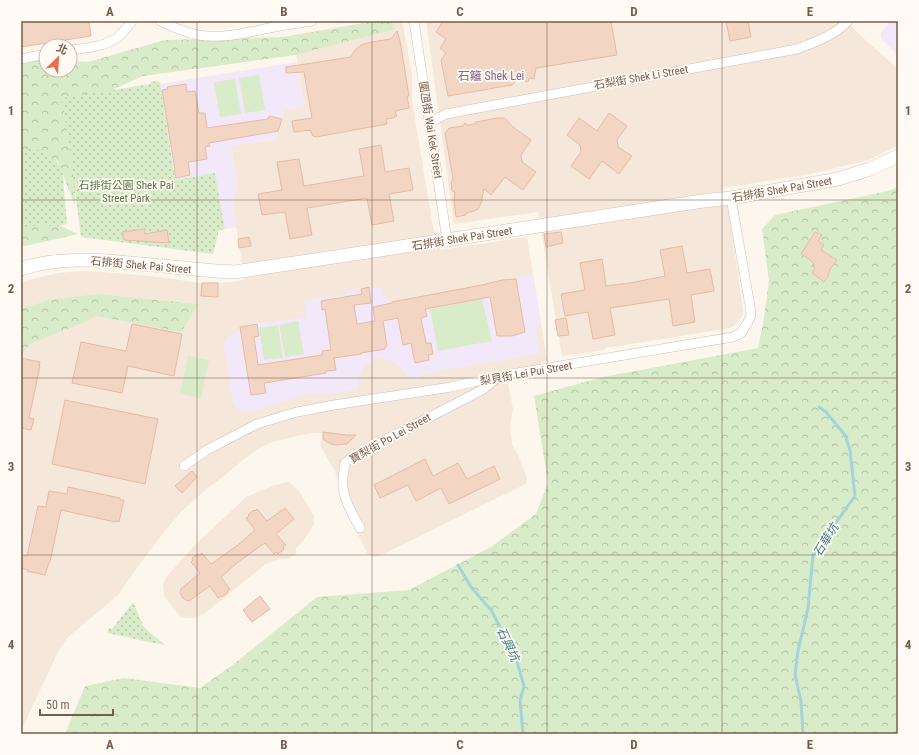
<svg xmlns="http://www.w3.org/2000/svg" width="919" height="755" viewBox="0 0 919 755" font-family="'Roboto Condensed','Noto Sans TC',sans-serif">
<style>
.residential{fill:#f5e8da}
.education{fill:#f3e8fa}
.grass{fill:#d8ecc9}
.forest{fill:url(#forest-crowns)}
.park{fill:url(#park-dots)}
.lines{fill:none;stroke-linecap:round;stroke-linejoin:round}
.stream{stroke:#a5d3da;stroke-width:3}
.building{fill:#f3d5c3;stroke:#e6bba3}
.street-casing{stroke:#d1beb0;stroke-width:10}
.secondary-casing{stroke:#d6c0b0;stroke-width:14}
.street{stroke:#fff;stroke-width:9}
.secondary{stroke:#fff;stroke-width:13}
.grid{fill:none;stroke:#7a5c4d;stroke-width:1;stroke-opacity:0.55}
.labels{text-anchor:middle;stroke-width:3.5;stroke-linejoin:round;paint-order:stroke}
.street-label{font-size:11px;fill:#7a5c4d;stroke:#fffaf3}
.park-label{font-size:11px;fill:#537a41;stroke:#fffaf3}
.neighbourhood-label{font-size:12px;fill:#846695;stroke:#fffaf3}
.water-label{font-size:12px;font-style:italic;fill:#437c86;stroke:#fffaf3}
.neatline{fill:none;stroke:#7a5c4d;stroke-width:1.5}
.grid-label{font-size:13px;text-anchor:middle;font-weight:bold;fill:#7a5c4d}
</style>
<defs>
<pattern id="forest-crowns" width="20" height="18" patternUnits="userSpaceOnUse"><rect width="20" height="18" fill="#d8ecc9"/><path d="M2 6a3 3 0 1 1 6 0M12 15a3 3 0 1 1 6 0" fill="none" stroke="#b4c2a5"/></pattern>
<pattern id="park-dots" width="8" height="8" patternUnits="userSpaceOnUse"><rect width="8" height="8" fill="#d8ecc9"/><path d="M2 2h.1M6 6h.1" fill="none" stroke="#b4c2a5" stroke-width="1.8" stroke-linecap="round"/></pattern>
</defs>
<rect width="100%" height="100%" fill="#fdf6ec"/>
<path class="residential" d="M374 21H399L403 25 412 74V101L433 227 440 250 527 237 547 360 508 383 513 409 510 426 512 444 518 455 527 477V480L526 484 379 556 373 557 367 553 342 502 339 494 338 487V480L335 472 320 445 323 433H311L272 442 260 448 243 460 224 476 209 487 181 512 164 532 139 565 118 595 67 638 58 652 21 731V284L24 281 58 273 81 271 102 272 152 276 200 283 235 282 245 279 235 221V220L233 202 234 196 237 185 231 146 276 139 284 110 304 106 293 35Z
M426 21H847L861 36 898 69V145L869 160 810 174 723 188 729 212 743 310 742 316 740 319 734 326 730 328 606 348 604 350 562 356 538 212 454 224Z
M289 482 299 491 314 516V524L303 541 298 547 296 548V554L288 559H280L266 564 204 614 195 618H186L180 616 174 609 164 596 163 584 167 576 194 546 246 497 272 486 282 483Z"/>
<path class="education" d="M891 21H898V55L881 38V32Z
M297 62 304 107 284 110 276 139 231 146 237 185 234 196 233 202 236 227 225 229 215 173 175 180 160 84Z
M533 274 541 326 536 327 540 353 511 359 455 368 420 375 418 381 415 380 408 377 398 364 395 362 387 359 380 358 373 360 366 365 361 371 359 380V386L357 389 336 393 307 394 262 409 250 412 243 411 238 409 233 403 224 344 228 336 231 334 240 331V327L250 325V323L257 322V324L306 317 304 301 347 294V291L369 287V289L381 287 384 296 386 299 392 302 482 285 502 280 516 279H518V277Z"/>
<path class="grass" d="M259 75 265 110 245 113 239 78Z
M235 79 241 114 220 117 214 82Z
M482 299 492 341 438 351 430 309Z
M298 321 304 354 285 357 279 325Z
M278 325 283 358 264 360 259 328Z
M188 356 209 360 201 398 180 394Z"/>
<path class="forest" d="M378 21H391L395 29 295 55 143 76 75 107V206L58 161 27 160 21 169V58L46 60V70H70V61L88 62 165 40 284 37Z
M898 187V734H65L85 686 124 678 200 688 234 664 317 597 409 590 491 547 536 514 548 483 534 396 603 377 758 348 763 324 769 281 762 229 775 215 888 191Z
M50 221 78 234 21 247V224Z
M98 294 198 304 181 332 96 316 85 322 30 344 21 355V309L49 300Z"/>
<path class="park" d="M156 81 160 82 175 180 215 173 225 229 218 231V235L213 254 81 237 69 144 62 98 150 84 151 82Z
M31 148 43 152 62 166 67 224 54 227 45 225 21 227V152Z
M133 602 143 625 146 629 165 645 139 640 127 637 107 633 109 628 112 629Z"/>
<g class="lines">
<path class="stream" d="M458 565 471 587 491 610 515 655 524 686 520 701 523 734
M803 734 801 701 795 675 798 651 808 608 813 555 855 496 850 450 845 435 825 411 819 407"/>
</g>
<path class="building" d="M21 21H89L91 36 21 47Z
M443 21H611L617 55 536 68 534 79 529 78 528 82 519 78 512 85 448 96 441 60 446 53 440 48 446 39 436 32Z
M726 21H748L751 37 730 41Z
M397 31 400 41 409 96H407L409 108 395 111 397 116 393 118 386 119 387 124 316 137 313 136 310 130 294 132 292 121 312 118 304 72 286 73V67L351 57 355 50 361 45 371 42 391 39Z
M186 84 187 92 195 91 199 113H205L207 128 268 119 269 116 282 119 278 131 209 143 210 146 205 147 207 159 188 162 190 175 176 178 174 170H175L162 90 168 89 167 87Z
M609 113 627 126 617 140 618 147 632 156 619 174 602 161 589 179 571 166 581 152 580 145 567 135 579 118 597 131Z
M497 118H505L513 127 531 140 521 155 522 162 536 172 523 190 505 177 491 195 484 189 481 203 478 209 474 211 466 213V215L456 217 454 200 455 192 452 191 451 182 453 179 445 133 449 128 463 126 465 123 467 125 474 124 476 122Z
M381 145 385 172 409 168 413 190 389 194 394 221 372 225 367 198 307 208 312 235 290 239 285 212 262 215 258 194 282 190 277 162 299 159 304 186 364 176 359 149Z
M145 229V234L167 230 169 243 124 240 122 232Z
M561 232 563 243 546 247 544 234Z
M815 232 822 235 818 241 824 245 821 250 837 260 830 269 828 277 824 282 812 273 815 268 813 267 814 264 809 259 801 254Z
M249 237 251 246 239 248 238 239Z
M682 246 687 273 710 269 714 291 691 295 695 322 673 326 669 299 610 308 615 335 593 339 588 312 565 316 561 294 585 290 580 263 602 259 606 286 630 283 665 276 660 250Z
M516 279 525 332 512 336H497L490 297 425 309 427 316 421 318 426 343H431L433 354 428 355 429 360 415 363 411 343 403 345 398 318 383 321 387 346 385 347V349L361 353V354L334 358 336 370 326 371V373L264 383 266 393 251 395 240 327 257 324 259 336 254 337 258 365 322 355V351L331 350 325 309 322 310 321 301 362 294 361 289 369 287 371 303 354 305 357 324 375 321 373 307 392 303V302L482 285 502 280Z
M202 283H218V297L201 296Z
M566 318 569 335 558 336 555 320Z
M132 324 182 334 174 376 128 366 122 393 72 383 81 342 126 351Z
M21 358 40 362 39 366H40L29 418 34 419 31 430 21 428Z
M65 400 158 419 145 484 52 464Z
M323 432 346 435H356L347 444 336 445 331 444 324 440 323 439Z
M425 459 433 476 458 463 467 479 494 466 500 479 449 504 441 488 416 501 408 485 380 498 374 485Z
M192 471 197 477 182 493 175 486Z
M68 487 120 498V500H124L119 522 115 521V522L61 510 50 562H49L45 575 27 571 28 570 21 568V555L27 556 38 506 46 507 49 491 67 494Z
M285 508 294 519 276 534 286 545 283 547 284 549 278 554 277 552 274 554 265 543 238 562 221 577 230 589 227 591 228 592 222 597 221 596 218 598 210 586 189 601 186 600 183 598 180 593 181 589 200 573 191 562 193 560 192 558 198 554 199 555 202 553 211 564 238 545 255 530 246 518 249 516 248 515 254 510 255 511 257 509 267 521Z
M260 596 270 609 252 622 243 610Z"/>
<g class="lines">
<g class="street-casing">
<path id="street" d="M160 21C172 27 185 32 198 35 222 39 246 33 269 28 284 25 298 23 312 21
M414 21 447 240
M70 50C85 48 104 47 117 38 123 33 128 26 132 21
M21 59 46 54
M429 123 446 114 797 49C815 42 834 36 848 21
M184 466 207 450 257 424 297 412 334 405 451 387 499 376 733 337 741 333 748 322 751 315 750 306 731 198
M360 528C353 515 344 501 343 486 342 478 344 471 345 463L354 456 482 390 496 379"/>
</g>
<g class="secondary-casing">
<path id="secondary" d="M21 269C60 256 100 260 140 264 166 266 191 269 217 271L235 272 703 201 731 198 838 179 870 169 898 156"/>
</g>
<use href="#street" class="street"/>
<use href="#secondary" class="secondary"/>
</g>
<path class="grid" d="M197 21V734M372 21V734M547 21V734M722 21V734M21 200H898M21 378H898M21 555H898"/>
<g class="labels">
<g class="street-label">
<text transform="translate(641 77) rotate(-10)" y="4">石梨街 Shek Li Street</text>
<text transform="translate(431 130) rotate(81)" y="4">圍乪街 Wai Kek Street</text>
<text transform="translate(782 189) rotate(-10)" y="4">石排街 Shek Pai Street</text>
<text transform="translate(462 238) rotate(-9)" y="4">石排街 Shek Pai Street</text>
<text transform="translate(141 265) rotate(5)" y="4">石排街 Shek Pai Street</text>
<text transform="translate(526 373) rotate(-10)" y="4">梨貝街 Lei Pui Street</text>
<text transform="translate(390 438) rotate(-29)" y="4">寶梨街 Po Lei Street</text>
</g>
<g class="park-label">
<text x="126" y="189">石排街公園 Shek Pai<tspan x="126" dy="13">Street Park</tspan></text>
</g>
<g class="neighbourhood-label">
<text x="491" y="80">石籬 Shek Lei</text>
</g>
<g class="water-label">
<text transform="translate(826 540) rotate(-58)" y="4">石華坑</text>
<text transform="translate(508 644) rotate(65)" y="4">石興坑</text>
</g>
</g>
<rect width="919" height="755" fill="none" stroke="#fffaf3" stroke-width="44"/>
<g transform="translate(58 58) rotate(25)"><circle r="19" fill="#fffaf3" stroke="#cabbb1"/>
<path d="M0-3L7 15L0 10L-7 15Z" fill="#e76f51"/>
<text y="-6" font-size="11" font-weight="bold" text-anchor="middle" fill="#7a5c4d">北</text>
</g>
<path d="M40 709v6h73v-6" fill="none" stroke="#7a5c4d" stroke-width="2"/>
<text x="46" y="709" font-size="12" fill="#7a5c4d" stroke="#fffaf3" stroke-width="3" paint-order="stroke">50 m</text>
<rect x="22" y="22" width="875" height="711" class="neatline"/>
<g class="grid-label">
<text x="110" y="16">A</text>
<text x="284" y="16">B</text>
<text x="460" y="16">C</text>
<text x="634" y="16">D</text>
<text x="810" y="16">E</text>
<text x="11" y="115">1</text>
<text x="908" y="115">1</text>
<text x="11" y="293">2</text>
<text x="908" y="293">2</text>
<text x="11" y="471">3</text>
<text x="908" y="471">3</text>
<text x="11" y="649">4</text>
<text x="908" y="649">4</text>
<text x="110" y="749">A</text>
<text x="284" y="749">B</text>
<text x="460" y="749">C</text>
<text x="634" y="749">D</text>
<text x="810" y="749">E</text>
</g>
</svg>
